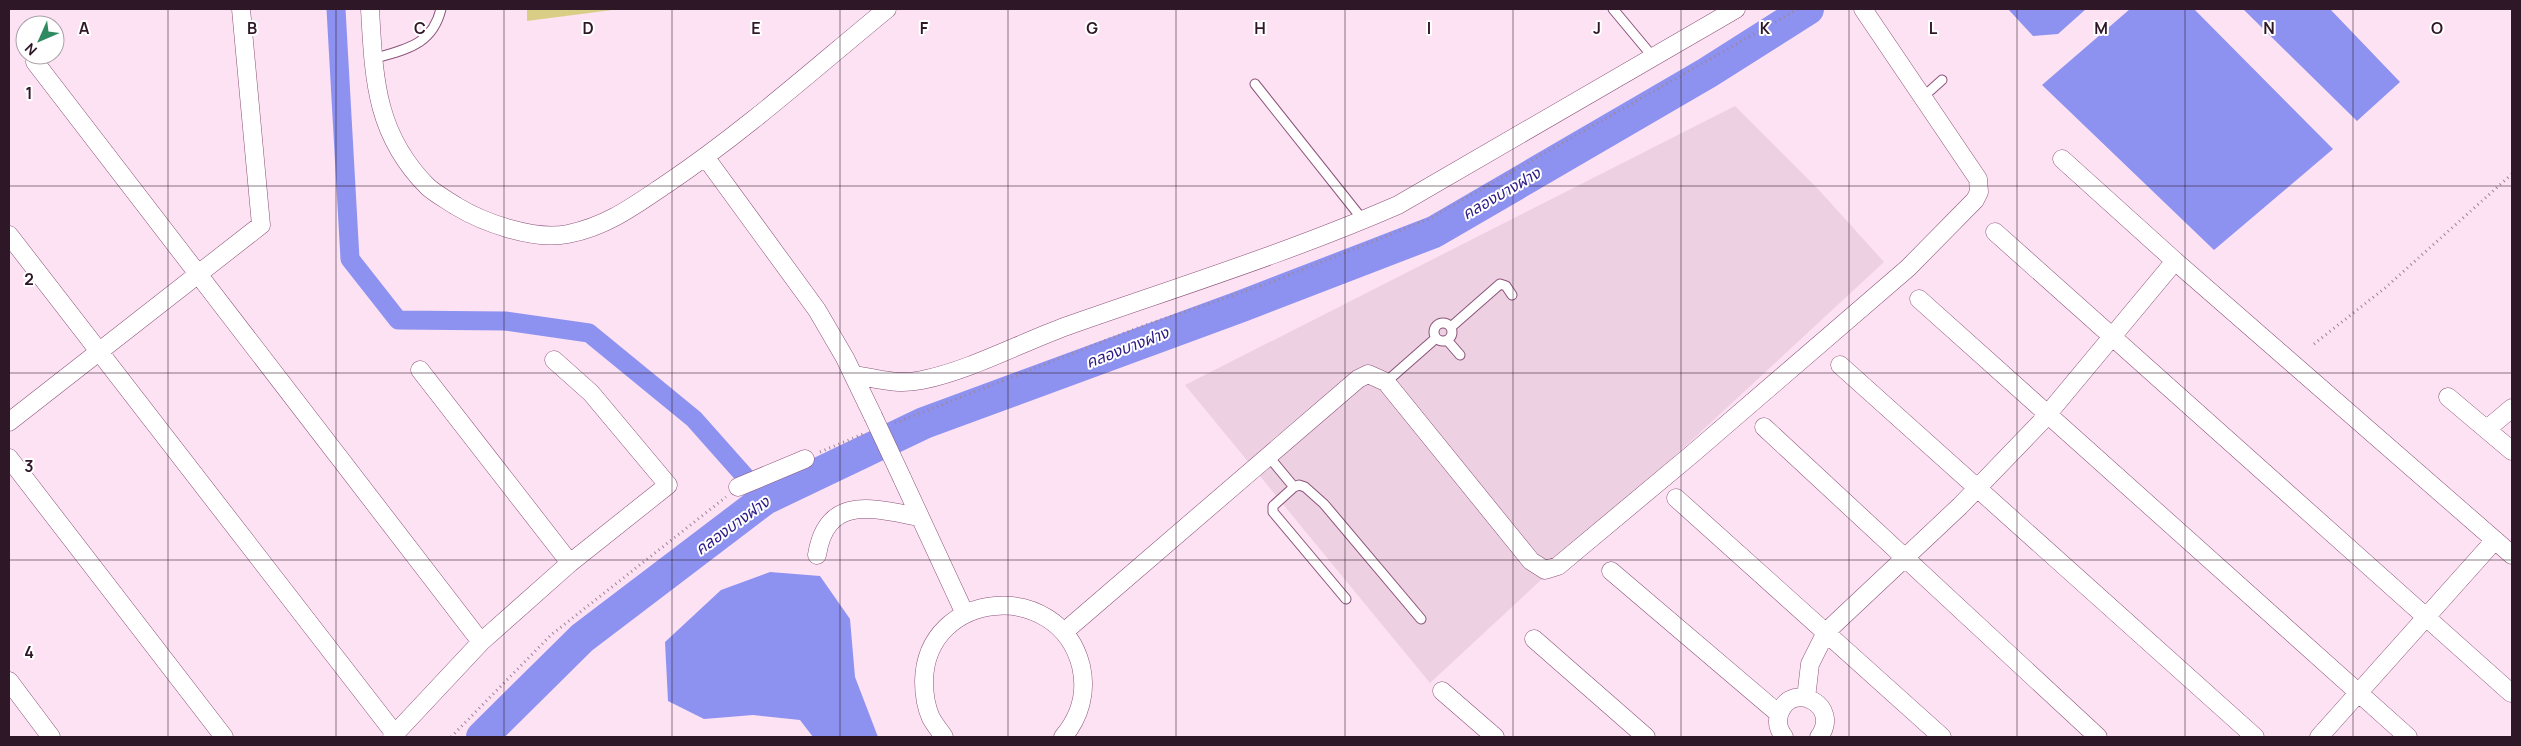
<svg xmlns="http://www.w3.org/2000/svg" width="2521" height="746" viewBox="0 0 2521 746" font-family="Manrope,'Noto Sans Thai',sans-serif">
<style>
.built{fill:#eed0e3}
.green{fill:#dace87}
.water{fill:#8d92f0}
.lines{fill:none;stroke-linecap:round;stroke-linejoin:round}
.canal{stroke:#8d92f0;stroke-width:19}
.river{stroke:#8d92f0;stroke-width:32}
.service-casing{stroke:#8c537a;stroke-width:11}
.minor-casing{stroke:#8c537a;stroke-width:19}
.path{stroke:#9e8595;stroke-width:3;stroke-dasharray:1 4;stroke-linecap:butt}
.service{stroke:#fff;stroke-width:9}
.minor{stroke:#fff;stroke-width:18}
.minor-bridge-casing{stroke:#8c537a;stroke-width:19;stroke-linecap:butt}
.minor-bridge{stroke:#fff;stroke-width:18}
.grid{fill:none;stroke:#2e1727;stroke-width:1;stroke-opacity:0.55}
.labels{text-anchor:middle;stroke-width:4;stroke-linejoin:round;paint-order:stroke}
.water-label{font-size:16px;font-style:italic;fill:#2d1a87;stroke:#fff}
.grid-label{font-size:16px;text-anchor:middle;font-weight:bold;fill:#2e1727;stroke:#fff;stroke-width:4;stroke-linejoin:round;paint-order:stroke}
</style>
<rect width="100%" height="100%" fill="#fde2f3"/>
<path class="built" d="M1735 106 1818 189 1884 262 1430 683 1185 385Z"/>
<path class="green" d="M527 9H620L527 21Z"/>
<path class="water" d="M2008 9H2086L2058 34 2033 36Z
M2130 9H2194L2333 149 2214 250 2042 85Z
M2243 9H2330L2400 82 2357 121Z
M770 572 820 576 850 619 855 677 878 737H813L800 720 753 715 704 719 668 701 665 642 721 590Z"/>
<g class="lines">
<path class="canal" d="M336 9 350 259 398 320 505 321 589 333 694 419 765 499"/>
<path class="river" d="M482 737 582 638 765 499 924 423 1242 306 1434 232 1707 73 1808 9"/>
<g class="service-casing">
<path id="service" d="M1613 9 1653 57
M373 59C405 49 432 46 441 9
M1255 84 1363 220
M1923 97 1942 80
M1434 332a9 9 0 1 1 18 0a9 9 0 1 1-18 0Z
M1451 327 1500 284 1506 286 1512 295
M1447 340 1460 355
M1386 382 1436 338
M1269 457 1294 487 1299 485 1305 487 1324 504 1421 619
M1294 487 1273 506V512L1346 599"/>
</g>
<g class="minor-casing">
<path id="minor" d="M370 9C374 78 375 134 428 187 436 194 447 200 456 206 484 223 535 241 568 234 608 226 635 205 668 183 745 131 815 68 887 9
M35 62 481 642
M706 158 817 310 845 358 873 416
M2062 159 2175 261
M1995 232 2511 693
M9 235 395 734
M1919 299 2408 737
M1840 365 2255 737
M420 370 570 563
M855 375C877 379 899 385 922 380 971 370 1020 343 1067 326 1178 287 1290 252 1398 205L1736 9
M2448 397 2512 451
M9 422 261 225 241 9
M1764 427 2098 737
M2487 429 2512 408
M9 458 224 737
M902 478 965 614
M738 487 805 459
M1676 498 1942 737
M817 555C827 493 875 509 920 517
M1611 571 1779 714
M1064 632 1358 379 1368 374 1386 382 1531 561 1545 570 1558 566 1691 455 1908 268 1975 200 1979 192 1978 179 1863 9
M1534 639 1646 737
M9 681 51 737
M1442 691 1495 737
M1806 698 1810 664 1826 632 1960 506 2042 421 2175 261 2512 555
M392 737 481 642 570 563 668 485 591 393 554 360
M944 737C940 731 935 725 931 718 926 707 924 693 924 681 926 589 1059 578 1081 666 1087 692 1080 717 1063 737
M1784 737C1778 729 1776 721 1780 712 1793 680 1842 706 1819 737
M2319 737 2495 540"/>
</g>
<path class="path" d="M2314 344 2385 288 2512 174
M895 423 1140 327 1269 283 1429 219 1798 9
M820 452 863 434
M451 737 551 635 726 497"/>
<use href="#service" class="service"/>
<use href="#minor" class="minor"/>
<g class="minor-bridge-casing">
<path id="minor-bridge" d="M873 416 902 478"/>
</g>
<use href="#minor-bridge" class="minor-bridge"/>
</g>
<path class="grid" d="M168 9V737M336 9V737M504 9V737M672 9V737M840 9V737M1008 9V737M1176 9V737M1345 9V737M1513 9V737M1681 9V737M1849 9V737M2017 9V737M2185 9V737M2353 9V737M9 186H2512M9 373H2512M9 560H2512"/>
<g class="labels">
<g class="water-label">
<text transform="translate(1501 193) rotate(-30)" y="6">คลองบางฝาง</text>
<text transform="translate(1127 347) rotate(-21)" y="6">คลองบางฝาง</text>
<text transform="translate(732 525) rotate(-36)" y="6">คลองบางฝาง</text>
</g>
</g>
<g class="grid-label">
<text x="84" y="34">A</text>
<text x="252" y="34">B</text>
<text x="420" y="34">C</text>
<text x="588" y="34">D</text>
<text x="756" y="34">E</text>
<text x="924" y="34">F</text>
<text x="1092" y="34">G</text>
<text x="1260" y="34">H</text>
<text x="1429" y="34">I</text>
<text x="1597" y="34">J</text>
<text x="1765" y="34">K</text>
<text x="1933" y="34">L</text>
<text x="2101" y="34">M</text>
<text x="2269" y="34">N</text>
<text x="2437" y="34">O</text>
<text x="29" y="99">1</text>
<text x="29" y="285">2</text>
<text x="29" y="472">3</text>
<text x="29" y="658">4</text>
</g>
<rect width="2521" height="746" fill="none" stroke="#2e1727" stroke-width="20"/>
<g transform="translate(40 40) rotate(225)"><circle r="24" fill="#ffffff" stroke="#aba2a9"/>
<path d="M0-4L9 19L0 12L-9 19Z" fill="#2f8a61"/>
<text y="-8" font-size="14" font-weight="bold" text-anchor="middle" fill="#2e1727">N</text>
</g>
</svg>
